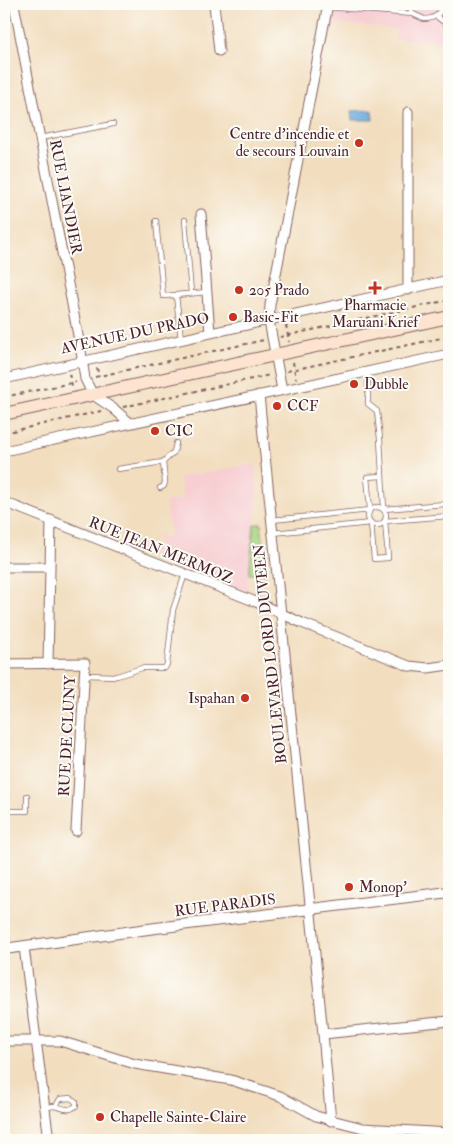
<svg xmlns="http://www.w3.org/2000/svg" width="453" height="1144" viewBox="0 0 453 1144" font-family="'IM FELL Double Pica',serif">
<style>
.built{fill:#f7cfd3}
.green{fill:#a7d480;stroke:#787a56}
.water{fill:#6aabde;stroke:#5a6584}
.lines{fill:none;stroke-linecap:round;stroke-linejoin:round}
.service-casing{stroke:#85625f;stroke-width:6}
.minor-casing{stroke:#85625f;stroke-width:11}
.tertiary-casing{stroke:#85625f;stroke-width:12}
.secondary-casing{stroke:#85625f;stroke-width:14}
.path{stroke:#85625f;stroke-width:2;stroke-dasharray:4 4;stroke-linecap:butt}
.service{stroke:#fff;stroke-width:4.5}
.minor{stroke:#fff;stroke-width:9}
.tertiary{stroke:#fff;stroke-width:10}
.secondary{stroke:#fde4d1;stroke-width:12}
.poi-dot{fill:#c8321e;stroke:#fdfcf7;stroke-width:2}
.labels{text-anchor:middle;stroke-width:4;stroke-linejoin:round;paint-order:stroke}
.poi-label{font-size:15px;fill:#4a1f2b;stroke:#fdfcf7;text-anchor:start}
.street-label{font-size:15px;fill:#4a1f2b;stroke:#fdfcf7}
</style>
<rect width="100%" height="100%" fill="#fdfcf7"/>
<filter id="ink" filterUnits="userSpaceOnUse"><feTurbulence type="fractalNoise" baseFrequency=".02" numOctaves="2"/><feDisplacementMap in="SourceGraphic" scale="10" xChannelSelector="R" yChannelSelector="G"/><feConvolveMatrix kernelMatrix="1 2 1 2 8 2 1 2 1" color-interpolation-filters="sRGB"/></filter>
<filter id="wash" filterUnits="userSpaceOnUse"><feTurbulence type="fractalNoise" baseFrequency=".0096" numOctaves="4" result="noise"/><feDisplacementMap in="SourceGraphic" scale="20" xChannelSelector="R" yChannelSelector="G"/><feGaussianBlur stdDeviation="1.12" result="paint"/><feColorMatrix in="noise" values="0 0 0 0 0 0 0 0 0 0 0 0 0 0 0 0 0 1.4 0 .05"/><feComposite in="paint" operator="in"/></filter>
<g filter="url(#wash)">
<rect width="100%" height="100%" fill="#f2debf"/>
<path class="built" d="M336 4H449V88L444 41 395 39 396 29 332 23Z
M255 464 258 492 247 593 148 552 160 550 157 536 161 535 162 539 171 536 165 502 183 499 179 477Z"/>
<path class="green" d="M261 523 266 574H249L254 525Z"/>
<path class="water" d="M372 110 373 120H352L351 111Z"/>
</g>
<g filter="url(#ink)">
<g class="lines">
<g class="service-casing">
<path id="service" d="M408 4 413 14 424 19C435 19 440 14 444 4
M327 7 413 14
M436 16 449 26
M40 138 113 124
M185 220 191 293
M156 221 163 296 176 295
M181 339 176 295 207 292
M368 372V404L377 411 380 439 384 509
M118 469 163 462
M160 488 164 486 165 482 163 462 174 452 176 443
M368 516a9 9 0 1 1 18 0a9 9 0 1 1-18 0Z
M370 509 367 477 382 476
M384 509 445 504 449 502
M272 520 370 510
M385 521 449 516
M371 523 374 559 388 558 385 521
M273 533 371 523
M85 675 117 676 142 668H165L167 664 173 610 185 574
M4 811H27V796
M45 1108C48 1107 51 1106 54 1106 62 1107 67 1113 76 1106V1102L71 1098 60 1099 56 1106
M376 1140 378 1129"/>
</g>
<g class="minor-casing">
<path id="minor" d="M14 4 81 351 85 379 93 395 114 409 130 423
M214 4 219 51
M408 112V290
M201 214 210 333
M4 379 449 280
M282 390 269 321 270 305 328 4
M259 395 323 1034 331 1121
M4 451 449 354
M4 502 256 602 302 623 409 666 428 668 449 665
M4 567H50
M4 664 85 663 76 831
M48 664 51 520
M24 947 49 1140
M323 1034 449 1021
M4 1041H60L135 1064 231 1080 280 1096 316 1116 363 1128 449 1133"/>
</g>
<g class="tertiary-casing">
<path id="tertiary" d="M4 949 148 929 449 892"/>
</g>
<g class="secondary-casing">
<path id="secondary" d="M4 414 449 317"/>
</g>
<path class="path" d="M286 325 289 342
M444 330 449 341
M280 337 449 300
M293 362 296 379
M97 368 99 377
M287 371 446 337H449
M69 374 73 389
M95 377 264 340
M4 397 76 382
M123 407 270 375
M4 433 101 411"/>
<use href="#service" class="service"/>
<use href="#minor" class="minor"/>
<use href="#tertiary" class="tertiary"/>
<use href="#secondary" class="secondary"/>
</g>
</g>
<g class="poi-dot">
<circle cx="359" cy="143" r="5"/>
<path d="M372.5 280.5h5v5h5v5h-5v5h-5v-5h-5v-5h5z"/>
<circle cx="239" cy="290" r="5"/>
<circle cx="233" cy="317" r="5"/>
<circle cx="354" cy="384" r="5"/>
<circle cx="277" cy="406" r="5"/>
<circle cx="155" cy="431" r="5"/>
<circle cx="245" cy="698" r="5"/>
<circle cx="349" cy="887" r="5"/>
<circle cx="100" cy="1117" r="5"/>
</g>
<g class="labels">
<g class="poi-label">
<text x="349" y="139" text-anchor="end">Centre d'incendie et<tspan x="349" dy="17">de secours Louvain</tspan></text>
<text x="249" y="295">205 Prado</text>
<text x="375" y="310" text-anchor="middle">Pharmacie<tspan x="375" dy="17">Maruani Krief</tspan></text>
<text x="243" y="322">Basic-Fit</text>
<text x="364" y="389">Dubble</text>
<text x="287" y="411">CCF</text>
<text x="165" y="436">CIC</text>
<text x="235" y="703" text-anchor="end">Ispahan</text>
<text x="359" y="892">Monop'</text>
<text x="110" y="1122">Chapelle Sainte-Claire</text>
</g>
<g class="street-label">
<text transform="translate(66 197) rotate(79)" y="5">RUE LIANDIER</text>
<text transform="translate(135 333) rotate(-12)" y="5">AVENUE DU PRADO</text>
<text transform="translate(161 550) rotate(22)" y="5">RUE JEAN MERMOZ</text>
<text transform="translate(270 654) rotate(-96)" y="5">BOULEVARD LORD DUVEEN</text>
<text transform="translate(67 736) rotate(-87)" y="5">RUE DE CLUNY</text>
<text transform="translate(225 905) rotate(-7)" y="5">RUE PARADIS</text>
</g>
</g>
<rect width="453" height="1144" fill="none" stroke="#fdfcf7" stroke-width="20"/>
</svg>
